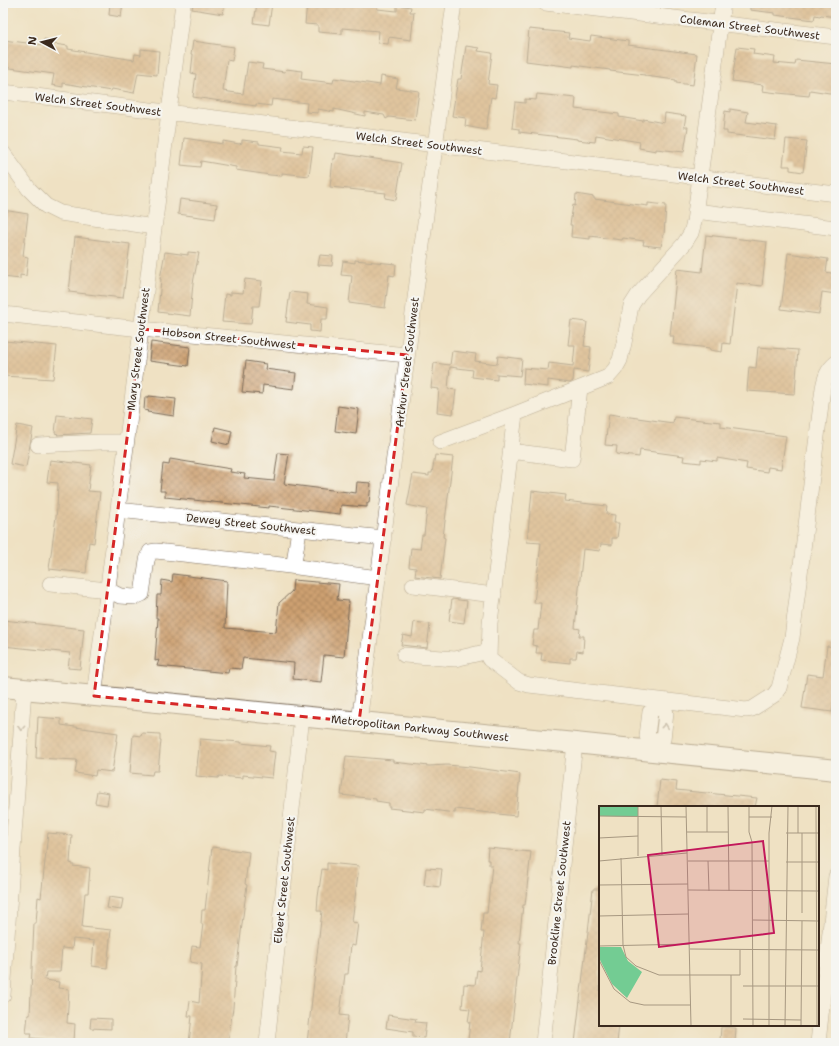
<svg xmlns="http://www.w3.org/2000/svg" width="839" height="1046" viewBox="0 0 839 1046" font-family="'Shantell Sans',sans-serif">
<style>
.building{fill:url(#building-cross-hatch)}
.lines{fill:none;stroke-linecap:round;stroke-linejoin:round}
.minor-casing{stroke:#7a6a58;stroke-width:16}
.major-casing{stroke:#7a6a58;stroke-width:22}
.minor{stroke:#fff;stroke-width:15}
.major{stroke:#fff;stroke-width:20}
.oneway{stroke:#a79f9a}
.marked{fill:none;stroke:#d62828;stroke-width:3;stroke-dasharray:8 5;stroke-linejoin:round}
.labels{text-anchor:middle;stroke-width:4;stroke-linejoin:round;paint-order:stroke}
.street-label{font-size:11px;fill:#3b2a1e;stroke:#f6f6f2}
.inset-road{fill:none;stroke:#a79881;stroke-width:1}
.view{fill:#c2185b;fill-opacity:0.15;stroke:#c2185b;stroke-width:2}
.inset-edge{fill:none;stroke:#3b2a1e;stroke-width:2}
</style>
<defs>
<pattern id="building-cross-hatch" width="8" height="8" patternUnits="userSpaceOnUse"><rect width="8" height="8" fill="#cda071"/><path d="M0 0l8 8M0 8l8-8" fill="none" stroke="#a8835c"/></pattern>
</defs>
<rect width="100%" height="100%" fill="#f6f6f2"/>
<filter id="ink" filterUnits="userSpaceOnUse"><feTurbulence type="fractalNoise" baseFrequency=".025" numOctaves="2"/><feDisplacementMap in="SourceGraphic" scale="8" xChannelSelector="R" yChannelSelector="G"/><feConvolveMatrix kernelMatrix="1 2 1 2 8 2 1 2 1" color-interpolation-filters="sRGB"/></filter>
<filter id="wash" filterUnits="userSpaceOnUse"><feTurbulence type="fractalNoise" baseFrequency=".012" numOctaves="4" result="noise"/><feDisplacementMap in="SourceGraphic" scale="16" xChannelSelector="R" yChannelSelector="G"/><feGaussianBlur stdDeviation="0.9" result="paint"/><feColorMatrix in="noise" values="0 0 0 0 0 0 0 0 0 0 0 0 0 0 0 0 0 1.4 0 .05"/><feComposite in="paint" operator="in"/></filter>
<g filter="url(#wash)">
<rect width="100%" height="100%" fill="#efe1c3"/>
<g id="blocks">
<path class="building" d="M110 3H123L121 17 109 15Z
M193 3H225L223 14 192 9Z
M257 3H272L269 25 254 23Z
M307 3H377V9L397 11V5L411 7 410 12H414L411 40 389 37 388 44 378 43 379 31 342 28V34L318 32V25L305 24Z
M750 3H836V17L821 15 820 16 815 15 814 20 775 15V13L750 10Z
M529 29 569 33 568 38 590 41 591 36 628 41V45L697 54 693 85 676 83V80L645 76V75L610 71V70L573 65V67L526 61Z
M44 39 55 41 54 44 68 46V49L134 60 135 54 141 55V49L159 51 157 75 138 73 134 93 112 89 111 91 63 83V87L52 85 54 74 3 67V40L43 45Z
M193 41 234 47 232 61 227 60 223 91 243 94 248 62 263 64 262 69 285 72 286 69 302 71 301 79 333 83 334 78 380 85 381 76 398 79 396 88 419 91 415 120 389 117 386 119 384 115 365 112V116L334 109V112L318 109V113L306 112 307 103 272 99 271 106 256 104V106L193 97 196 74 191 73 193 55H191Z
M466 46 479 48 478 51 492 53 488 84 497 85 495 98 491 97 486 130 465 126 466 118 452 116 458 79H461Z
M737 47 754 49 753 54 775 57 774 63 795 65 796 60 836 64V94L810 90 809 96 778 93 762 91 763 85 732 81Z
M537 94 576 98 575 109 619 114V117L643 121V119L664 123 665 113 686 116 684 127H688L684 152 656 149V151L639 148 640 142 596 135 595 142 577 140V139L519 132V129L512 128 515 102 525 103V99L536 100Z
M730 109 748 112 746 122 777 126 775 140 727 134V131H723L725 111 730 112Z
M184 138 223 144V141L239 144 242 143V140L259 142V144L283 147 282 151 302 153 303 146 313 147 309 176 282 173V176L270 175 236 170V167L201 161 200 167 181 165Z
M786 139 807 141 803 172 790 170V166H783Z
M336 153 402 163 396 200 385 198 386 193 330 187 333 159H335Z
M576 194 594 197V199L648 206V203L666 205 664 235H663L661 247 643 245 644 241 623 238 622 240 590 236V239L571 237 572 225H570L573 205 575 206Z
M180 199 217 204 215 219 178 214Z
M3 210 28 214 23 256 28 257 26 276 20 275V279L3 277Z
M706 235 767 242 762 286 737 283 730 344 723 343 722 352 710 350V348L673 344 674 336H670L677 269 702 272Z
M75 237 130 244 123 298 69 292Z
M165 252 188 255V252L199 253 193 283 190 316 158 312 161 279H160Z
M788 253 828 259 826 272 836 274V294L822 292 819 314 781 309Z
M320 255 333 256 332 266 318 265Z
M355 260 396 264 395 276 389 275 385 308 349 303 352 276 341 275 343 261 355 263Z
M245 279 262 281 259 306H253L251 324 222 322 225 294 231 295V292L243 293Z
M290 292 308 294 307 304 328 307 327 319H321L320 332 310 331V325L286 322Z
M571 320 587 322 584 346 591 347 588 372 574 370 573 381 570 383 548 380V387L523 384 524 368 548 370 549 363 573 366 575 345H568Z
M5 341 57 346 53 379 3 376Z
M151 342 190 347 188 366 149 361Z
M758 347 798 350 795 394 747 391 749 367 756 368Z
M452 351 476 354 475 361 497 364 498 356 522 359 520 376 497 374V380L472 377 473 370 450 367 448 389 456 390 453 414 437 412 439 389 431 388 434 363 450 365Z
M246 361 266 364 265 369 296 373 294 389 263 385 262 394 242 392Z
M149 396 176 399 174 416 147 412 148 411 144 410 145 397H149Z
M338 406 359 409 356 434 335 431Z
M609 414 673 423 674 417 692 419 721 422V427L786 436 781 469 768 467 767 472 746 469 747 463 717 458V461L701 459V463L683 461 684 456 640 450 639 457 616 454 617 446 605 445Z
M57 415 92 419 90 433 57 435 58 434 55 433Z
M17 425 33 428 26 467 10 464Z
M215 427 232 431 229 445 212 441Z
M278 453 289 454 284 484 356 493 357 482 371 483 369 503H367V507L341 505 340 514 269 506V508L165 497V491H160L163 464 169 465 170 459 231 469 230 472 245 474 244 478 274 481Z
M435 455 453 457 443 537 445 538 440 579 415 576 416 568 409 567 411 548 420 549 422 535H424L427 509 407 505 413 474 429 476V473H432Z
M50 460 91 465 88 491 100 492 94 543 89 542 86 573 49 569 57 509 58 483 47 482Z
M532 491 566 495 565 501 607 506 606 514 615 515 614 523H619L617 538H612V545L601 544 600 551 583 549 575 628 580 629 579 636H584L583 652 577 651 576 658H570V663L541 660 542 653H536L537 646 532 645 534 630H538L541 603H534L541 543 527 542Z
M173 574 227 581 225 628 276 632 279 603 292 591 293 580 339 584 337 600 349 601 344 657 324 655 321 682 293 679 294 663 243 658 241 669 229 668 228 673 157 666 159 660 155 661 158 618H156L157 595H161L162 580 172 582Z
M452 599 467 601 464 623 449 621Z
M3 620 84 629 80 669 68 668 70 653 3 646Z
M414 622 430 624 427 648 401 645 403 635 412 637Z
M827 646 836 647V705H833L832 712 802 708 807 674 823 676Z
M38 717 61 719V725L118 733 112 772 96 770 95 776 75 773 77 760 36 758Z
M142 733 160 734V740H161L158 771H153L152 775 130 773 133 735 141 736Z
M200 739 241 742V743L270 746 269 751 275 752 272 778 243 775V778L219 776 218 778 196 776Z
M346 756 393 760V762L429 766 447 765 470 767 520 774 516 816 455 809V813L425 809V812L389 808V803L376 801V799L341 795Z
M660 780 677 782 676 790 757 798 755 807H657Z
M97 791 109 793 107 805 95 803Z
M48 833 72 835 70 863 73 864V866L90 868 88 893H85L82 927 111 930 107 968 92 966 94 941 73 939 72 949 62 948 60 972H46L45 980 59 982 58 988 69 989 67 1023 75 1024 74 1042 31 1038 32 1033H26L28 1015H30L34 923H36L38 897 41 898Z
M212 847 249 852 245 884 247 885 244 908 237 966H236L233 1008 228 1043H189L192 1016H188L190 1001 199 1003 202 964 190 962 192 946 200 947 203 924H201L202 910H205Z
M488 848 531 852 525 905H523L519 943H521L510 1043H473V1040H468L470 1022H468L470 1009 462 1008 464 984 475 985 477 970 480 971 484 932H481L483 913H487L492 865H489V860H487Z
M327 863 359 866 352 922 358 923 355 946 351 945 348 974H345L340 1015 348 1016 345 1043H307L322 911H317L318 897 322 869 327 870Z
M426 868 442 869 440 887 424 885Z
M593 889H600V1025H619L617 1043H575Z
M109 897 123 899 121 910 107 908Z
M388 1015 416 1019 415 1022 426 1023 424 1038 413 1037V1032L386 1028Z
M91 1018 111 1019V1029L90 1028Z
M721 1027 736 1028 735 1042 720 1040Z"/>
</g>
</g>
<g filter="url(#ink)">
<use href="#blocks" fill-opacity="0" stroke="#7a6a58" stroke-width="1"/>
<g class="lines">
<g class="minor-casing">
<path id="minor" d="M545 3 836 37
M3 92 836 194
M3 153 29 189 46 206 60 213 154 227
M695 211 836 228
M3 314 141 329 407 355
M515 414 490 623 489 659 519 682 529 685 746 710 752 709 774 695 779 688 792 638 823 388C825 378 827 370 836 363
M440 442 515 414 608 377 615 369 620 360 624 343 631 306 638 295 684 244 691 233 694 222 723 3
M38 445 100 442H126
M510 451 572 459 580 388
M118 510 384 538
M290 566 378 578
M50 584 108 590 120 596 135 597 142 594 147 560 150 552 156 551 290 566 294 563 299 529
M413 585 494 595
M404 655 455 659 489 651
M94 696 183 3
M359 722 454 3
M655 743 663 739 666 713 659 706
M655 743 647 736 650 712 659 706
M3 995 24 689
M267 1043 302 716
M543 1043 575 743
M818 1043 836 876"/>
</g>
<g class="major-casing">
<path id="major" d="M3 687 575 743 836 770"/>
</g>
<use href="#minor" class="minor"/>
<use href="#major" class="major"/>
</g>
<defs><path id="oneway-chevron" d="M-2-3.5L2.5 0L-2 3.5" fill="none" stroke-width="1.6" stroke-linecap="round" stroke-linejoin="round"/></defs>
<g class="oneway">
<use href="#oneway-chevron" transform="translate(665 726) rotate(-84)"/>
<use href="#oneway-chevron" transform="translate(21 728) rotate(94)"/>
</g>
</g>
<path d="M0 0H839V1046H0ZM141 329 407 355 359 722 94 696Z" fill="#efe1c3" fill-opacity=".55" fill-rule="evenodd"/>
<path class="marked" d="M141 329 407 355 359 722 94 696Z"/>
<g class="labels">
<g class="street-label">
<text transform="translate(750 27) rotate(7)" y="4">Coleman Street Southwest</text>
<text transform="translate(98 104) rotate(7)" y="4">Welch Street Southwest</text>
<text transform="translate(419 143) rotate(7)" y="4">Welch Street Southwest</text>
<text transform="translate(741 183) rotate(7)" y="4">Welch Street Southwest</text>
<text transform="translate(229 338) rotate(6)" y="4">Hobson Street Southwest</text>
<text transform="translate(138 349) rotate(-83)" y="4">Mary Street Southwest</text>
<text transform="translate(407 362) rotate(-83)" y="4">Arthur Street Southwest</text>
<text transform="translate(251 524) rotate(6)" y="4">Dewey Street Southwest</text>
<text transform="translate(420 728) rotate(6)" y="4">Metropolitan Parkway Southwest</text>
<text transform="translate(284 880) rotate(-84)" y="4">Elbert Street Southwest</text>
<text transform="translate(559 893) rotate(-84)" y="4">Brookline Street Southwest</text>
</g>
</g>
<g transform="translate(599 806)">
<rect width="220" height="220" fill="#efe1c3"/>
<path d="M0 0H39V11L0 10ZM0 141H22L29 155 43 166 28 192 13 178 0 152Z" fill="#73cc93"/>
<path class="inset-road" d="M39 0V50M62 0 63 49M87 0 92 220M108 0V26M129 0 130 85M150 0V26L153 36 154 220M217 0 218 220M0 10 87 11M150 11H173M88 26H129M187 27H220M199 27V0M0 32 39 30M22 52 24 139 27 151 37 160 60 169H141V144M0 55 88 47M89 55H170M109 55 110 85M187 56H220M0 79 89 78M89 84 220 85M203 107V27M0 110 89 108M154 114 220 115M0 140 90 138M91 143 220 144M0 154 15 183 31 196 45 199H91M132 169V220M144 180H220M144 213 202 214M170 220V27L173 0M186 220 189 0M202 220 203 115"/>
<path class="view" d="M164 35 175 127 60 141 49 49Z"/>
<rect width="220" height="220" class="inset-edge"/>
</g>
<rect width="839" height="1046" fill="none" stroke="#f6f6f2" stroke-width="16"/>
<g transform="translate(42 42) rotate(277)" stroke="#f6f6f2" stroke-width="3" paint-order="stroke">
<path d="M0-3L7 15L0 10L-7 15Z" fill="#3b2a1e"/>
<text y="-6" font-size="11" font-weight="bold" text-anchor="middle" fill="#3b2a1e">N</text>
</g>
</svg>
